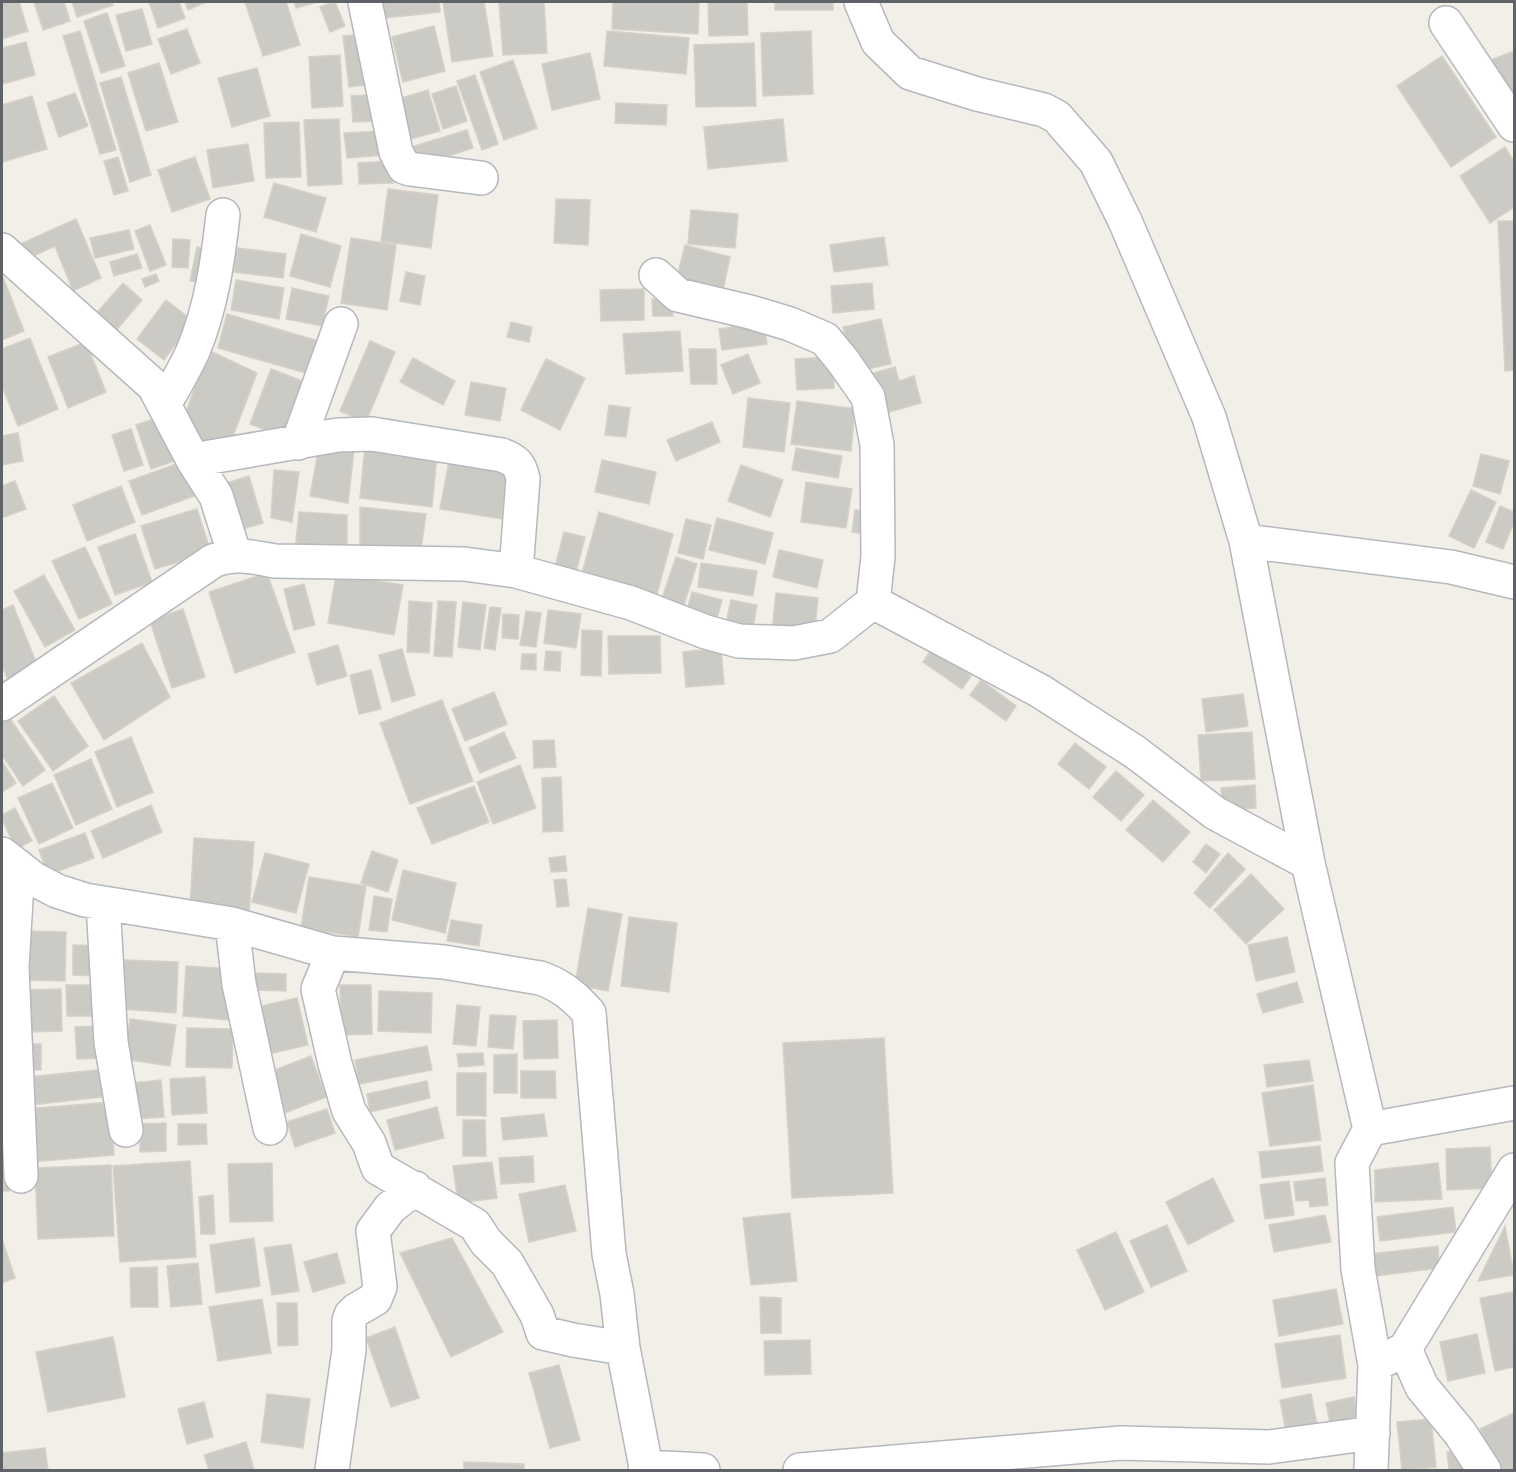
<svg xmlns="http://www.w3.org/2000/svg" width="1516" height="1472" viewBox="0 0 1516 1472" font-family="Poppins,sans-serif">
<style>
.building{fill:#cccac5;stroke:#d6d1c6;stroke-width:1.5}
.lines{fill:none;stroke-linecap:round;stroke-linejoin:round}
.street-casing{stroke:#b5b8bc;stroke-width:36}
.street{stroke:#fff;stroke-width:33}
</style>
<rect width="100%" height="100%" fill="#f1efe8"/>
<path class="building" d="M2 2H19L28 31 2 39Z
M34 2H64L70 21 43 30Z
M72 2H111L113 5 77 17Z
M149 2H179L185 18 158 28Z
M185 2H206L188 10Z
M245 2H286L300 45 263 56Z
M294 2H317L296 8Z
M335 2 345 26 330 32 320 7Z
M383 2H439L440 12 385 18Z
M443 2H484L493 56 452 62Z
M499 2H544L547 53 503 55Z
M613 2H699L698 34 612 29Z
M708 2H747L748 35 709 36Z
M775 2H833V10H775Z
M142 9 152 44 126 51 116 15Z
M107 13 125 66 101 73 84 21Z
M434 26 445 71 403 82 392 37Z
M187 29 200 63 171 74 158 39Z
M80 31 116 150 100 154 63 36Z
M607 31 689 38 686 74 604 66Z
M811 31 813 94 763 96 761 33Z
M366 34 372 84 349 87 343 36Z
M26 42 35 75 2 84V48Z
M754 43 756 106 696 107 694 45Z
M1514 51V94L1501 99 1486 62Z
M590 53 600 99 552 110 542 64Z
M340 55 343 106 312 108 309 57Z
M1442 56 1496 137 1451 167 1397 86Z
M513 60 537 128 504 140 480 72Z
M159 63 178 122 146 131 128 73Z
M257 68 270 116 232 127 218 78Z
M475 75 498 144 482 150 457 81Z
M121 77 151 175 130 182 100 83Z
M456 86 467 121 443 129 432 94Z
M428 90 440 131 407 140 395 100Z
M75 93 88 126 59 137 47 103Z
M381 94 382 121 353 122 351 96Z
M32 96 47 149 2 162V105Z
M616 103 667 105 666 125 615 123Z
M339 119 342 184 308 186 304 120Z
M783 119 787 161 708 169 704 127Z
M299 122 301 177 266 178 264 123Z
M467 130 473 148 414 167 408 148Z
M383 131 386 155 347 158 344 133Z
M248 144 254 181 213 188 207 150Z
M1505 147 1514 162V207L1490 223 1460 176Z
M118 157 128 191 114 195 104 161Z
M195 157 210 199 172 212 158 170Z
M392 161 393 183 359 184 358 163Z
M274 183 326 198 316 232 264 217Z
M388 189 438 195 431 248 381 241Z
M556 199 590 200 588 245 554 243Z
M691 210 738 214 735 248 688 244Z
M76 219 101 278 73 291 55 246 27 259 20 244Z
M1498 221H1514V370L1505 371Z
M150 225 166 265 150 271 135 231Z
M129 230 134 249 95 258 90 238Z
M301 234 341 246 330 287 290 276Z
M884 237 888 265 834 272 830 245Z
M351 238 396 245 387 310 341 303Z
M173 239 190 240 188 268 172 267Z
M685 245 730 257 723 290 677 278Z
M197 247 215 251 208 284 190 281Z
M237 248 286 254 283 278 234 272Z
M137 254 142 268 114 276 110 262Z
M406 272 425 276 420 305 400 301Z
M156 274 159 281 145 287 142 279Z
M3 277 24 331 2 340V278Z
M236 280 284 288 279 319 231 310Z
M123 283 142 300 114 333 94 316Z
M872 283 874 309 833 313 831 286Z
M292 288 329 296 322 326 286 319Z
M644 289V320L601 321 600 290Z
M672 298 673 316H653L652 299Z
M166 300 193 321 164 360 137 339Z
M227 314 325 343 316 376 218 348Z
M881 319 891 364 853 372 843 327Z
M511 322 532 327 529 342 507 337Z
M763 322 767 344 722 350 719 329Z
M680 331 683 371 626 374 623 334Z
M30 338 58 409 18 426 2 386V349Z
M370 341 395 352 366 422 340 411Z
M86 342 106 392 68 408 48 357Z
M689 349H716L717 384H691Z
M208 350 257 373 227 452 180 429Z
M748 354 760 383 733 394 721 365Z
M833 357 834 388 797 390 795 359Z
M413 358 455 381 443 405 400 382Z
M546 359 585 378 560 430 521 410Z
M895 367 899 381 914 376 921 403 882 414 871 374Z
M271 369 313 385 292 440 250 424Z
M471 382 506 388 500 421 465 415Z
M748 398 790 403 784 452 743 447Z
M797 401 855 409 851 451 791 444Z
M609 405 630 408 626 437 605 435Z
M162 416 177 460 151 469 136 425Z
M712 422 720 442 676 461 667 440Z
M131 429 143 465 124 471 112 435Z
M18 433 23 461 2 465V436Z
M365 446 437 456 432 507 360 498Z
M796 448 842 456 838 478 792 470Z
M354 450 348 503 310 496 318 452Z
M1481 454 1509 461 1500 494 1473 486Z
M602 460 656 472 649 504 595 492Z
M449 461 507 470 502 519 440 509Z
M182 462 194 496 142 515 129 481Z
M741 465 783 480 770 517 728 501Z
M274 470 299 472 292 522 271 518Z
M249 476 263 523 232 532 217 486Z
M15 481 26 509 4 517 2 511V486Z
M806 482 852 489 846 528 801 522Z
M121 486 135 522 87 541 73 505Z
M1471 490 1496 502 1474 548 1449 536Z
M1500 506 1514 512V522L1503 549 1486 542Z
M360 507 426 514 421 549 360 546Z
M197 509 211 552 155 569 141 526Z
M855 510 877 512 874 535 852 532Z
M299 512 347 515V550L295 552Z
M599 512 673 534 657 594 582 573Z
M717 518 773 533 765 564 709 550Z
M686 519 711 525 703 559 678 553Z
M564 532 585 537 574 580 553 575Z
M135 534 152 582 115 595 98 547Z
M85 547 112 604 79 619 52 561Z
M779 550 823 560 817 588 773 577Z
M676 557 697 564 681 614 659 607Z
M701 563 757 571 753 596 698 587Z
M267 573 295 652 235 673 209 592Z
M336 574 403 585 394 635 328 623Z
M44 575 75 630 45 647 14 591Z
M304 584 315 625 294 630 284 589Z
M692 592 722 600 714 629 684 621Z
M776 593 818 598 814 636 772 631Z
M731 600 757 605 752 634 725 628Z
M409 601 432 603 429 653 407 652Z
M438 601 456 602 452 657 434 656Z
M463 602 486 605 480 650 458 647Z
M13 605 38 667 8 680 2 665V610Z
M490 607 501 608 495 650 484 648Z
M183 609 205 677 172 688 150 621Z
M548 610 581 614 576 648 544 643Z
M526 611 541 613 536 647 520 645Z
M503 614 519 615 518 639 502 638Z
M582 630 602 631 601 676 581 675Z
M608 636H660L661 673 609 674Z
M142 643 170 697 104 740 71 683Z
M338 645 347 676 317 685 308 654Z
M721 648 724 684 686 687 683 652Z
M932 648 971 676 962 689 923 662Z
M402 649 415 695 392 702 379 655Z
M546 651 561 652 560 671 544 670Z
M522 654H536V670L521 669Z
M371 670 381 709 359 714 350 675Z
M981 680 1016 706 1006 721 970 695Z
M494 692 507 724 465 741 452 709Z
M1243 694 1248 726 1206 732 1202 699Z
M54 696 88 746 53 771 18 721Z
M442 700 473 781 410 804 380 723Z
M9 717 45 770 23 786 2 755V723Z
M504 732 516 758 480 773 469 748Z
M1252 732 1255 779 1201 781 1198 735Z
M131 737 153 792 117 807 95 752Z
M554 740 556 767 534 768 533 741Z
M1075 743 1106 767 1089 789 1058 764Z
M91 759 112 809 76 825 54 775Z
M2 761 16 783 2 792Z
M520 765 536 808 493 824 477 782Z
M1116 771 1144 795 1121 821 1093 797Z
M561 777 563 831 543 832 542 778Z
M52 783 73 828 39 844 18 798Z
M1255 785 1256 808 1223 810 1221 788Z
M474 786 489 822 432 844 417 808Z
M1153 800 1190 832 1163 862 1126 830Z
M151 805 162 832 103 858 91 831Z
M15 808 32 841 16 849 2 819V815Z
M85 833 94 858 48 875 39 850Z
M194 838 254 842 249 913 190 908Z
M1206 844 1220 854 1206 873 1193 862Z
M372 851 398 860 388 892 361 883Z
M265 853 309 864 296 913 252 902Z
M1228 853 1245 869 1210 908 1194 893Z
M565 856 567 871 551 872 549 858Z
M403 870 456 883 445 933 392 920Z
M1251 874 1284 909 1246 944 1214 910Z
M309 877 366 886 358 937 301 928Z
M566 879 569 906 557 907 554 880Z
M374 896 392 899 387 932 369 930Z
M588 908 622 914 608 991 575 985Z
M629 917 677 923 669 992 621 986Z
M451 920 482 925 479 946 447 941Z
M26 931 66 932 65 981 25 980Z
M1287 937 1295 972 1256 981 1248 945Z
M73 945 99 946V976L73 975Z
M124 960 178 962 176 1013 121 1009Z
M186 966 232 969 229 1020 183 1016Z
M251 973 286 974V991L250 990Z
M1297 982 1303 1002 1263 1013 1257 994Z
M66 985H98L99 1016H67Z
M340 985H371L372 1034 341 1035Z
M61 989 62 1031 27 1032 26 990Z
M379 991 432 993 431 1033 378 1031Z
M297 998 308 1045 264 1055 253 1008Z
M457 1005 480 1007 476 1046 453 1044Z
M490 1015 516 1016 513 1049 488 1047Z
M130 1019 176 1025 170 1066 124 1059Z
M557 1020 558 1058 524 1059 523 1021Z
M100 1026 101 1058 77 1059 75 1027Z
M187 1028 233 1029 232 1068 186 1067Z
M884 1038 893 1193 792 1198 783 1043Z
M23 1044H41V1070H24Z
M427 1046 432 1070 359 1084 355 1060Z
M483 1053 484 1065 459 1067 457 1054Z
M517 1054V1093H494V1055Z
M311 1056 326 1097 282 1114 267 1073Z
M1309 1060 1313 1081 1267 1087 1264 1065Z
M106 1069 109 1096 32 1105 29 1077Z
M521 1071H555L556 1098H521Z
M457 1073H486V1116L457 1115Z
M205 1077 207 1113 172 1115 170 1079Z
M161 1080 164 1117 135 1119 132 1083Z
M427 1081 430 1098 370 1112 367 1094Z
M1313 1085 1321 1140 1270 1146 1262 1093Z
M110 1102 114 1155 30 1162 26 1109Z
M437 1107 444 1138 395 1150 387 1120Z
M327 1109 335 1133 295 1147 287 1122Z
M544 1114 547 1136 503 1140 501 1118Z
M463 1120H485L486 1156H463Z
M166 1123V1151L140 1152V1124Z
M178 1124H206L207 1144 178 1145Z
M1320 1146 1323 1171 1262 1178 1259 1152Z
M1490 1147 1492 1188 1447 1190 1446 1149Z
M2 1149H8L9 1191H2Z
M533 1156 534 1182 501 1184 499 1158Z
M190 1161 196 1257 120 1262 113 1166Z
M492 1162 497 1198 458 1203 453 1166Z
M272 1163 273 1221 230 1222 228 1164Z
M1438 1163 1442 1199 1375 1202V1170Z
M111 1165 114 1236 38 1239 35 1168Z
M1213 1178 1234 1221 1188 1245 1166 1202Z
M1325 1178 1328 1205 1310 1207 1309 1200 1296 1201 1294 1182Z
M1289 1181 1294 1215 1265 1219 1260 1185Z
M565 1185 576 1231 529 1242 519 1194Z
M213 1195 215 1234H201L199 1197Z
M1453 1207 1456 1232 1380 1241 1377 1217Z
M790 1213 797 1281 751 1285 743 1218Z
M1325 1215 1331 1242 1274 1252 1269 1225Z
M1167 1225 1187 1271 1151 1287 1130 1241Z
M1505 1226 1514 1275 1478 1281Z
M1116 1232 1144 1292 1105 1310 1077 1250Z
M254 1238 260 1286 216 1293 210 1245Z
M452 1238 503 1332 451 1357 400 1253Z
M2 1239 15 1278 2 1283Z
M291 1244 299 1291 272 1295 264 1248Z
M1438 1246 1439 1268 1375 1276 1372 1254Z
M337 1253 345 1283 313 1292 304 1262Z
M198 1263 202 1304 171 1307 167 1266Z
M157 1267 158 1307H131L130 1268Z
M1336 1289 1343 1324 1279 1336 1273 1300Z
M1513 1292 1514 1367 1495 1371 1480 1298Z
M760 1297 781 1298V1333H761Z
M262 1299 271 1353 218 1361 209 1307Z
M277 1303H297L298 1345 278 1346Z
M395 1327 419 1398 391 1407 366 1338Z
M1477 1334 1485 1373 1448 1381 1440 1342Z
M1340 1335 1346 1378 1282 1388 1275 1344Z
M113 1337 125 1397 48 1412 36 1352Z
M810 1340 811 1374 765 1375 764 1341Z
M559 1365 580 1440 550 1448 529 1373Z
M267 1394 310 1399 303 1448 261 1442Z
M1311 1394 1318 1430 1287 1436 1280 1400Z
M1354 1397 1358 1423 1331 1428 1326 1403Z
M204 1402 213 1437 187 1444 178 1409Z
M1514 1413V1470H1499L1480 1429Z
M1431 1419 1436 1467 1402 1470 1397 1422Z
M246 1442 254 1470H209L204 1455Z
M45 1448 48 1470H2V1453Z
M1466 1451 1468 1470H1449L1447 1452Z
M464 1462 524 1464V1470H464Z"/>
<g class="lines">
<g class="street-casing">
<path id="street" d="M365 2 396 152 404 167 410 169 481 178
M861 2 878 42 910 73 977 94 1044 110 1057 117 1096 162 1125 221 1209 417 1246 541 1308 863 1370 1129 1352 1163 1358 1269 1375 1365 1371 1470
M1446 23 1514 125
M2 250 154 386 193 460 216 496 235 556
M164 405C174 387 185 369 193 351 211 308 218 261 223 215
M298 443 341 324
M193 460 338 435 372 434 502 455C515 460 520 464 523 479L516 571
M1246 541 1451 567 1514 582
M873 602 1040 691 1135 752 1215 813 1308 863
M2 704 213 561C233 552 254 557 275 561L464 564 516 571 631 603 706 632 739 641 794 643 830 636 873 602 878 557 877 445 868 397 843 361 825 339 790 324 750 312 678 295 656 275
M2 854 34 879 57 891 85 900 232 924 333 953 444 962 540 978C561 985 575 997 589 1013L609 1254 617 1294 623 1348 646 1467 645 1470
M18 866 12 967 21 1176
M103 903 111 1042 126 1130
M232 924 239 984 270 1128
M333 953 318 989 335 1064 349 1111 369 1143 378 1168 475 1225 486 1242 507 1263 537 1315 543 1333 573 1340 623 1348
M1370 1129 1514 1103
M1405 1349 1422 1387 1460 1433 1484 1470
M1375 1365 1405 1349 1514 1170
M646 1467 703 1470
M332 1470 349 1350V1321L351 1315 356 1310 375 1299 380 1287 373 1231 390 1208 415 1188
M800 1470 1121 1443 1269 1447 1373 1433"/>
</g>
<use href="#street" class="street"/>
</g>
<rect width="1516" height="1472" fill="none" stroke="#5f6368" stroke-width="6"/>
</svg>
